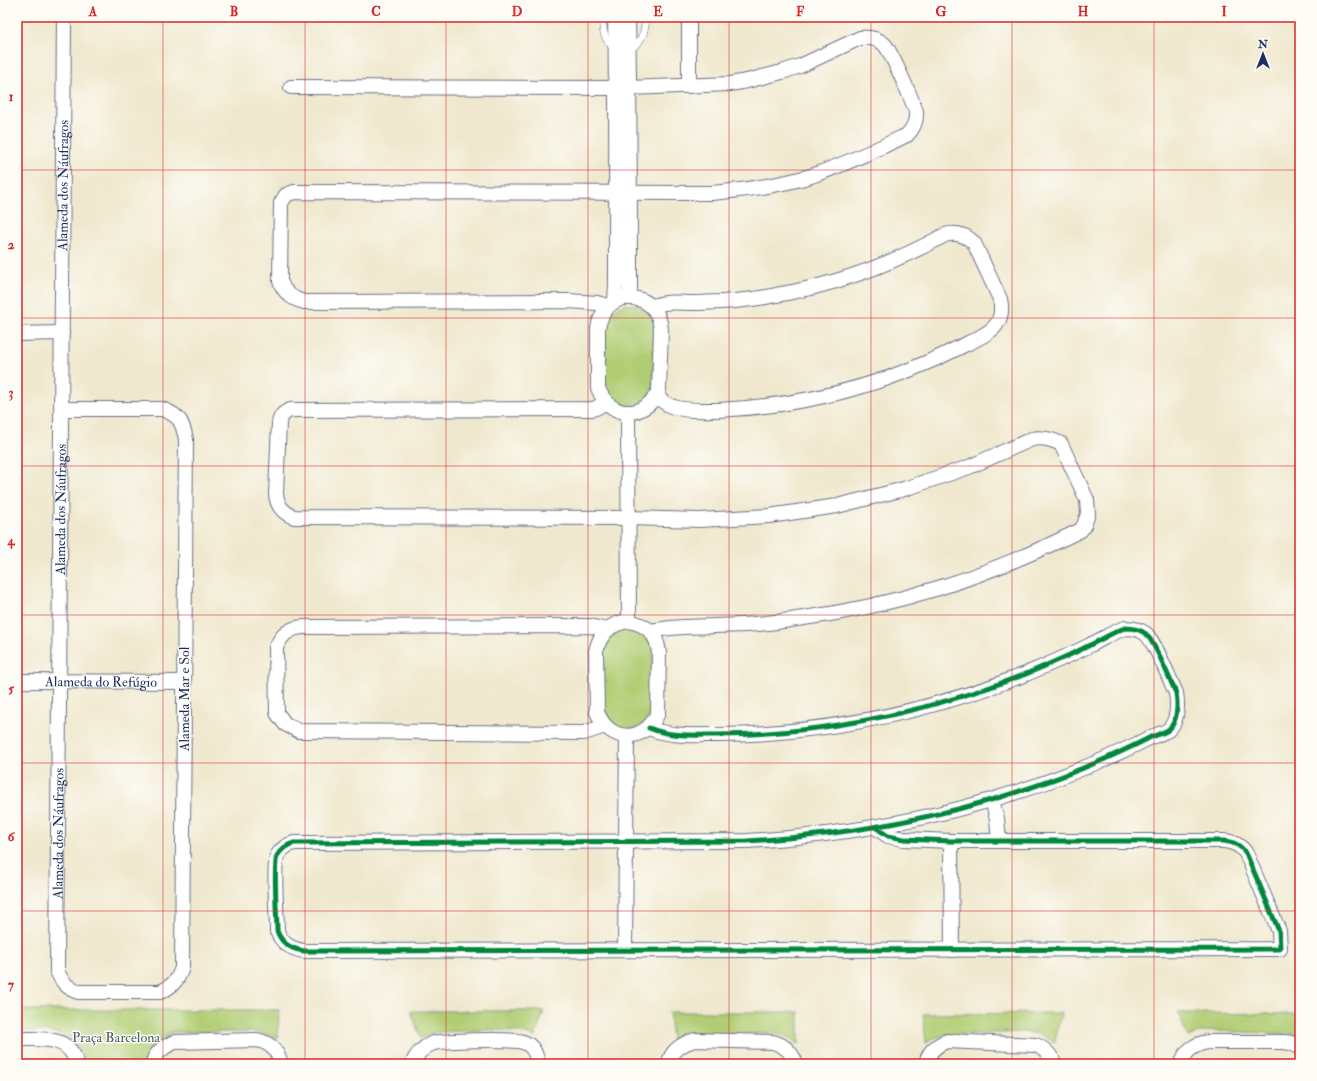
<svg xmlns="http://www.w3.org/2000/svg" width="1317" height="1081" viewBox="0 0 1317 1081" font-family="'IM FELL Double Pica',serif">
<style>
.green{fill:#b1cd73;stroke:#667e68}
.lines{fill:none;stroke-linecap:round;stroke-linejoin:round}
.service-casing{stroke:#667085;stroke-width:8}
.minor-casing{stroke:#667085;stroke-width:16}
.service{stroke:#fff;stroke-width:7}
.minor{stroke:#fff;stroke-width:14}
.cycleway-casing{stroke:#fdfcf7;stroke-width:8}
.cycleway{stroke:#00873e;stroke-width:5}
.grid{fill:none;stroke:#d62828;stroke-width:1;stroke-opacity:0.55}
.labels{text-anchor:middle;stroke-width:3;stroke-linejoin:round;paint-order:stroke}
.street-label{font-size:14px;fill:#1b2f5e;stroke:#fdfcf7}
.park-label{font-size:14px;fill:#485e64;stroke:#fdfcf7}
.neatline{fill:none;stroke:#d62828;stroke-width:1.5}
.grid-label{font-size:13px;text-anchor:middle;font-weight:bold;fill:#d62828}
</style>
<rect width="100%" height="100%" fill="#fdfcf7"/>
<filter id="ink" filterUnits="userSpaceOnUse"><feTurbulence type="fractalNoise" baseFrequency=".025" numOctaves="2"/><feDisplacementMap in="SourceGraphic" scale="8" xChannelSelector="R" yChannelSelector="G"/><feConvolveMatrix kernelMatrix="1 2 1 2 8 2 1 2 1" color-interpolation-filters="sRGB"/></filter>
<filter id="wash" filterUnits="userSpaceOnUse"><feTurbulence type="fractalNoise" baseFrequency=".012" numOctaves="4" result="noise"/><feDisplacementMap in="SourceGraphic" scale="16" xChannelSelector="R" yChannelSelector="G"/><feGaussianBlur stdDeviation="0.9" result="paint"/><feColorMatrix in="noise" values="0 0 0 0 0 0 0 0 0 0 0 0 0 0 0 0 0 1.4 0 .05"/><feComposite in="paint" operator="in"/></filter>
<g filter="url(#wash)">
<rect width="100%" height="100%" fill="#f0e8ce"/>
<path class="green" d="M624 304 637 305 648 312 654 323 653 388 646 399 635 405H622L610 398 604 387 605 322 612 311Z
M629 628 635 629 646 635 653 647 652 712 645 723 633 729H620L609 722 603 710V652L606 640 616 630Z
M17 1010H279L278 1038 268 1035 254 1032H173C161 1038 147 1049 146 1064H84C75 1026 49 1032 17 1031Z
M411 1011H544L535 1037C511 1026 469 1031 442 1032L432 1033 421 1039Z
M669 1012H799V1044L785 1036 770 1033 694 1034 682 1036 672 1042Z
M1061 1013 1055 1042 1039 1034 1025 1032 945 1035 934 1038 926 1043 923 1014Z
M1178 1013 1300 1014V1038L1293 1034 1213 1031 1201 1032 1188 1037Z"/>
</g>
<g filter="url(#ink)">
<g class="lines">
<g class="service-casing">
<path id="service" d="M603 17C602 30 604 40 615 49
M630 49C642 42 646 31 645 17"/>
</g>
<g class="minor-casing">
<g id="minor">
<path d="M615 17C617 106 616 195 616 284L615 301"/>
<path d="M628 17C630 110 630 204 630 298"/>
<path d="M689 86V17"/>
<path d="M291 87 629 88 730 84 747 81 782 72 800 66 860 38C869 37 877 38 884 44 891 51 912 100 916 111 917 121 914 128 907 135 875 150 844 165 811 176 778 186 744 190 711 193L294 192 286 195 281 203 280 281C284 293 292 299 304 302L569 301 597 303 608 306"/>
<path d="M622 298C645 296 659 307 661 329L659 390C645 420 610 420 598 388V328C601 312 608 304 622 298Z"/>
<path d="M652 307C665 300 680 303 694 303 703 303 712 302 722 302 740 301 758 299 776 295 836 285 892 264 945 235 956 232 966 235 974 243L1000 299C1002 308 1002 317 996 325 990 334 970 342 960 347 888 384 812 404 732 409 716 410 689 412 674 407 668 406 662 400 656 397"/>
<path d="M17 334 62 333"/>
<path d="M606 402 596 408 592 409 291 410C284 412 280 416 279 423L276 494C277 506 283 513 294 517L629 518 700 520 769 516 837 506 904 489 969 467 1032 439C1043 437 1051 439 1061 444L1087 500 1088 514 1084 525 1081 530C986 577 895 607 790 620 765 624 739 626 714 626 692 627 672 626 651 631"/>
<path id="s1" d="M61 409H162C180 416 182 421 186 439L182 968C177 981 173 986 160 992H78C67 988 62 982 57 971L64 17"/>
<path d="M628 412 629 621"/>
<path d="M629 621C648 625 657 634 659 653L658 713C644 744 609 743 597 712L596 651C600 633 611 623 629 621Z"/>
<path id="s2" d="M17 681 184 682"/>
<path d="M605 726 584 733 299 731 285 724 277 713 276 648C281 635 289 628 303 627L590 626 607 630"/>
<path d="M649 728C670 737 695 735 718 735 822 734 928 712 1026 674 1047 665 1069 656 1090 645 1101 640 1113 632 1125 628 1133 628 1140 629 1146 634 1155 642 1170 680 1176 693 1178 704 1178 722 1168 730 1163 733 1157 735 1151 737 1136 745 1120 752 1105 759 989 809 872 834 747 841L294 843C287 845 281 849 277 856 273 867 277 917 277 931 282 944 291 949 304 951L1280 949 1279 931 1246 853C1240 845 1234 842 1224 841H951L904 839 888 836 875 827"/>
<path d="M992 800 997 819 999 841"/>
<path d="M951 841 952 950"/>
<path d="M625 950 627 736"/>
<path d="M17 1039C41 1040 69 1034 77 1064"/>
<path d="M153 1064C154 1053 165 1046 175 1042L257 1040C271 1043 278 1051 281 1064"/>
<path d="M412 1064C416 1055 422 1048 431 1044 438 1041 447 1042 455 1041 476 1040 497 1039 517 1041 521 1041 526 1043 529 1045 535 1050 537 1057 538 1064"/>
<path d="M669 1064C670 1051 683 1043 695 1040L773 1042C785 1045 792 1052 796 1064"/>
<path d="M926 1064C928 1052 936 1045 947 1041L1036 1045C1045 1049 1051 1054 1054 1064"/>
<path d="M1182 1064C1184 1051 1195 1044 1208 1042H1284L1291 1043 1300 1048"/>
</g>
</g>
<use href="#service" class="service"/>
<use href="#minor" class="minor"/>
<g class="cycleway-casing">
<path id="cycleway" d="M649 728C670 737 695 735 718 735 822 734 928 712 1026 674 1047 665 1069 656 1090 645 1101 640 1113 632 1125 628 1133 628 1140 629 1146 634 1155 642 1170 680 1176 693 1178 704 1178 722 1168 730 1163 733 1157 735 1151 737 1136 745 1120 752 1105 759 989 809 872 834 747 841L294 843C287 845 281 849 277 856 273 867 277 917 277 931 282 944 291 949 304 951L1280 949 1279 931 1246 853C1240 845 1234 842 1224 841H951L904 839 888 836 875 827"/>
</g>
<use href="#cycleway" class="cycleway"/>
</g>
</g>
<path class="grid" d="M163 17V1064M305 17V1064M446 17V1064M588 17V1064M729 17V1064M871 17V1064M1012 17V1064M1154 17V1064M17 170H1300M17 318H1300M17 466H1300M17 615H1300M17 763H1300M17 911H1300"/>
<g class="labels">
<g class="street-label">
<text dy="5" stroke="none"><textPath href="#s1" startOffset="1603">Alameda dos Náufragos</textPath></text>
<text dy="5" stroke="none"><textPath href="#s1" startOffset="1279">Alameda dos Náufragos</textPath></text>
<text dy="5" stroke="none"><textPath href="#s2" startOffset="84">Alameda do Refúgio</textPath></text>
<text transform="translate(184 699) rotate(-90)" y="5">Alameda Mar e Sol</text>
<text dy="5" stroke="none"><textPath href="#s1" startOffset="955">Alameda dos Náufragos</textPath></text>
</g>
<g class="park-label">
<text x="116" y="1042">Praça Barcelona</text>
</g>
</g>
<rect width="1317" height="1081" fill="none" stroke="#fdfcf7" stroke-width="44"/>
<g transform="translate(1263 54)" stroke="#fdfcf7" stroke-width="3" paint-order="stroke">
<path d="M0-3L7 15L0 10L-7 15Z" fill="#1b2f5e"/>
<text y="-6" font-size="11" font-weight="bold" text-anchor="middle" fill="#1b2f5e">N</text>
</g>
<rect x="22" y="22" width="1273" height="1037" class="neatline"/>
<g class="grid-label">
<text x="93" y="16">A</text>
<text x="234" y="16">B</text>
<text x="376" y="16">C</text>
<text x="517" y="16">D</text>
<text x="658" y="16">E</text>
<text x="800" y="16">F</text>
<text x="941" y="16">G</text>
<text x="1083" y="16">H</text>
<text x="1224" y="16">I</text>
<text x="11" y="101">1</text>
<text x="11" y="249">2</text>
<text x="11" y="397">3</text>
<text x="11" y="545">4</text>
<text x="11" y="693">5</text>
<text x="11" y="841">6</text>
<text x="11" y="989">7</text>
</g>
</svg>
